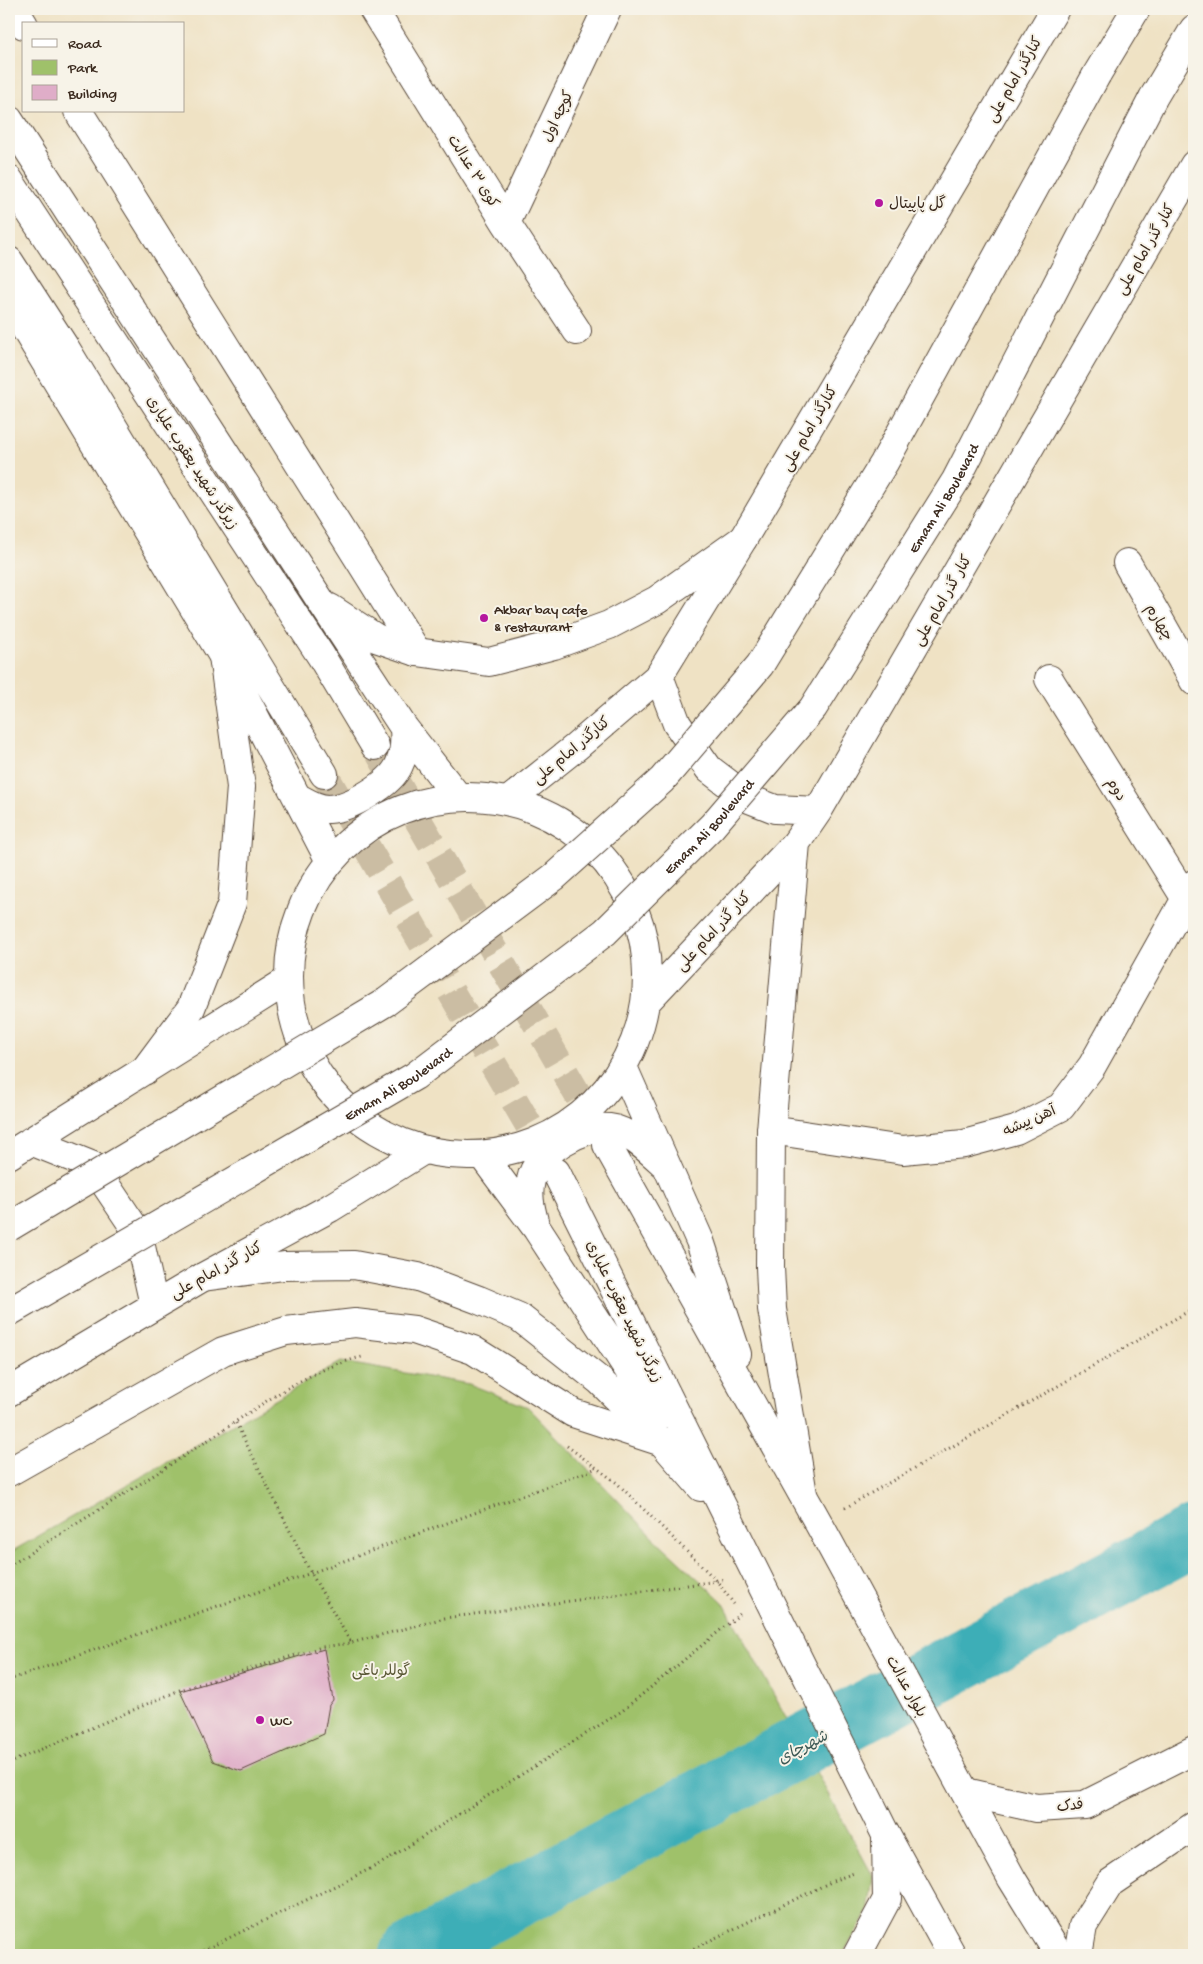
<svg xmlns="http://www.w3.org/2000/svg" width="1203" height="1964" viewBox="0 0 1203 1964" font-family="'Gochi Hand','Playpen Sans Arabic',sans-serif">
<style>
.green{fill:#9fc16a;stroke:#6d7644}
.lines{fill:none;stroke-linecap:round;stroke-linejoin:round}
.river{stroke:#3daeb7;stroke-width:61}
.building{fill:#dfadc8}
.primary-tunnel{stroke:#cbbda3;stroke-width:28;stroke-dasharray:28 14;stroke-linecap:butt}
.street-casing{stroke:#564637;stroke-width:30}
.secondary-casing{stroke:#564637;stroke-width:30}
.primary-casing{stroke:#564637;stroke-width:30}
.highway-casing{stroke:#564637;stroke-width:30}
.path{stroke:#564637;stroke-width:3;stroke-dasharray:1 4;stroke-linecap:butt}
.street{stroke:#fff;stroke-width:28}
.secondary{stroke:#fff;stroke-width:28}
.primary{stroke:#fff;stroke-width:28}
.highway{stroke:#fff;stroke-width:28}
.highway-bridge-casing{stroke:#564637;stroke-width:30;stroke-linecap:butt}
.highway-bridge{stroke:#fff;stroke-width:28}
.poi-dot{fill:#b5179e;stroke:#f7f3e8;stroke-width:2}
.labels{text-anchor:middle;stroke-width:4;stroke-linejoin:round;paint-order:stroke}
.street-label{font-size:15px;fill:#3b2a1e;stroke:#f7f3e8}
.poi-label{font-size:15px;fill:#3b2a1e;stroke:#f7f3e8;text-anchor:start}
.park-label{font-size:15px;fill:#595735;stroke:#f7f3e8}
.water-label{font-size:16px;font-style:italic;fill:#3c5854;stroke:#f7f3e8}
</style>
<rect width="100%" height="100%" fill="#f7f3e8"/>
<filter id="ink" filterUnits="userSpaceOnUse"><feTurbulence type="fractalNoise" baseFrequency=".02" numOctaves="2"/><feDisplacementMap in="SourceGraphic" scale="10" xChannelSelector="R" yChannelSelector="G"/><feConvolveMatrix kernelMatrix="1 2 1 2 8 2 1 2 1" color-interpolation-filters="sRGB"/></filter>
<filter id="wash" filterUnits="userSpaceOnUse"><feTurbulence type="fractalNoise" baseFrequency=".0096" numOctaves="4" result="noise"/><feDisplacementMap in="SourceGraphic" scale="20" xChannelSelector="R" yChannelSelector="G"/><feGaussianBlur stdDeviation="1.12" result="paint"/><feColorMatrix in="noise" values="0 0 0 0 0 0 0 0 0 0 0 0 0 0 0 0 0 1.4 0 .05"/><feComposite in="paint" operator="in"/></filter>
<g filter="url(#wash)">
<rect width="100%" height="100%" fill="#efe2c4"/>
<path class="green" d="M341 1362 469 1384 528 1407 654 1538 723 1602 873 1876 868 1913 842 1955H9V1553Z"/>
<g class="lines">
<path class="river" d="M409 1955 1194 1536"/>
</g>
<g id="blocks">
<path class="building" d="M324 1649 333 1700 329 1705 324 1734 241 1771 213 1761 180 1691Z"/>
</g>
</g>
<g filter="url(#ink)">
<use href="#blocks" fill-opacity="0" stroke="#564637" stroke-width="1"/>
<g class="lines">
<path class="primary-tunnel" d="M375 746 607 1145
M324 774 556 1172"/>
<g class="street-casing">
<path id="street" d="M373 9 506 223 577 331
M506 223 607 9
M1127 563 1194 681
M1049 679 1186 899
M771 1130 903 1150 964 1144 1016 1130 1061 1107 1092 1066 1194 884
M857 1955 887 1899 886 1835"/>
</g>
<g class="secondary-casing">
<path id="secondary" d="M14 9 24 25
M78 111 417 652
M659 676 677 724 709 769 747 798 775 809 818 811
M508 801 576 747 659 676 743 539 1055 9
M796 843 771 1130 770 1267 772 1309 803 1494
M646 1002 796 843 818 811 1194 165
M144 1071 191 1008 232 903 241 787 223 656
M31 1141 93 1166 138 1233 154 1305
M9 1155 287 981
M9 1392 203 1277 330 1208 424 1150
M965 1792 1036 1808 1085 1805 1194 1750
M1078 1955 1083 1926 1110 1883 1194 1826"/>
</g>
<g class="primary-casing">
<path id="primary" d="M9 120 322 603 404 728 458 797
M9 180 321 656 375 746
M9 261 66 349 324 774
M9 302 227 663 330 861
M330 608 376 638 417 652 489 662 554 645 609 625 657 600 743 539
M297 797C308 803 317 809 329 809 350 808 391 784 399 765 405 753 405 741 404 728
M289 976a179 179 0 1 1 358 0a179 179 0 1 1-358 0Z
M623 1067 700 1241 737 1354
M607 1145 819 1524 1012 1879 1059 1955
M482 1155 537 1229 630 1372 662 1414
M556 1172 886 1835 952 1955
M535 1225C531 1209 527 1196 531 1180 536 1152 583 1125 609 1128 628 1130 650 1151 663 1163
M203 1277 284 1266 354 1265 418 1277 479 1300 519 1317 600 1381 662 1442 701 1487
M9 1472 223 1351 286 1331 355 1323 414 1330 473 1350 573 1413 662 1442"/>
</g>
<g class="highway-casing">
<path id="highway" d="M1097 74 1136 9
M1153 98 1194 29"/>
</g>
<path class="path" d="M236 1423 311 1573 351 1643
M567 1446 617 1483 717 1581 734 1604
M845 1508 1194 1308
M9 1566C73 1526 136 1487 199 1446 251 1413 301 1371 362 1357
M9 1680 311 1573 597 1468
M9 1763 180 1690 322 1647 351 1643 445 1618 717 1581 724 1579
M194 1955 380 1864 622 1711 740 1614
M680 1955 835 1880 854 1873"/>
<use href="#street" class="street"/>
<use href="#secondary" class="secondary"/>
<use href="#primary" class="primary"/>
<use href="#highway" class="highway"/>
<g class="highway-bridge-casing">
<g id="highway-bridge">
<path d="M9 1227 386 1002 554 877 662 780 760 665 884 463 1097 74"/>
<path id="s1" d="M9 1312 415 1076 605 932 712 826 813 708 956 480 1153 98"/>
</g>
</g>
<use href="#highway-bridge" class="highway-bridge"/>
</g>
</g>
<g class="poi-dot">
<circle cx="879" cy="203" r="5"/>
<circle cx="484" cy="618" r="5"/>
<circle cx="260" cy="1720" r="5"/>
</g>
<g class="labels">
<g class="street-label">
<text transform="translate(1014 79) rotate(-60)" y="5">کنارگذر امام علی</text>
<text transform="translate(557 116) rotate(-65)" y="5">کوچه اول</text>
<text transform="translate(474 171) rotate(58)" y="5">کوی ۳ عدالت</text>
<text transform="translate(1145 249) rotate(-60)" y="5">کنار گذر امام علی</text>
<text transform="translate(809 428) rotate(-60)" y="5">کنارگذر امام علی</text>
<text transform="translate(193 462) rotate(57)" y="5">زیرگذر شهید یعقوب علیاری</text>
<text dy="5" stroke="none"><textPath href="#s1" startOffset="1261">Emam Ali Boulevard</textPath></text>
<text transform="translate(942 600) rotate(-60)" y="5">کنار گذر امام علی</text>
<text transform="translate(1160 622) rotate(60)" y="5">چهارم</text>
<text transform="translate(571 750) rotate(-40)" y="5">کنارگذر امام علی</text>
<text transform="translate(1117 789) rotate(58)" y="5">دوم</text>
<text dy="5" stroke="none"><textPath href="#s1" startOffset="856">Emam Ali Boulevard</textPath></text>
<text transform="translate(713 931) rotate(-47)" y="5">کنار گذر امام علی</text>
<text dy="5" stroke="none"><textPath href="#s1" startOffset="451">Emam Ali Boulevard</textPath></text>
<text transform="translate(1029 1120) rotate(-24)" y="5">آهن پیشه</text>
<text transform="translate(216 1270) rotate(-29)" y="5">کنار گذر امام علی</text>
<text transform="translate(625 1311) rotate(64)" y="5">زیرگذر شهید یعقوب علیاری</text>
<text transform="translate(907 1686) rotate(61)" y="5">بلوار عدالت</text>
<text transform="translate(1070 1805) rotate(-7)" y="5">فدک</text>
</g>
<g class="poi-label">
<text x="889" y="208">گل پاپیتال</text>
<text x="494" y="614">Akbar bay cafe<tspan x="494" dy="17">&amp; restaurant</tspan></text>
<text x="270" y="1725">WC</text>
</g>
<g class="park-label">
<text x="381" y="1675">گوللر باغی</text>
</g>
<g class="water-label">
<text transform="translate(802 1746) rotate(-28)" y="6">شهرچای</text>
</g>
</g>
<rect width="1203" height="1964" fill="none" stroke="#f7f3e8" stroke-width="30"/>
<rect x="22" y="22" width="162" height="90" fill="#f7f3e8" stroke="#aca397"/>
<rect x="32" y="39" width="25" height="8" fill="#ffffff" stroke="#aca397"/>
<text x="68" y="48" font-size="15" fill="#3b2a1e">Road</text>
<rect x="32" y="60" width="25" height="15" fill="#9fc16a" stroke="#aca397"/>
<text x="68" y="72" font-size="15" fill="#3b2a1e">Park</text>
<rect x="32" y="85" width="25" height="15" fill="#dfadc8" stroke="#aca397"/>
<text x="68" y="98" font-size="15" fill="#3b2a1e">Building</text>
</svg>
